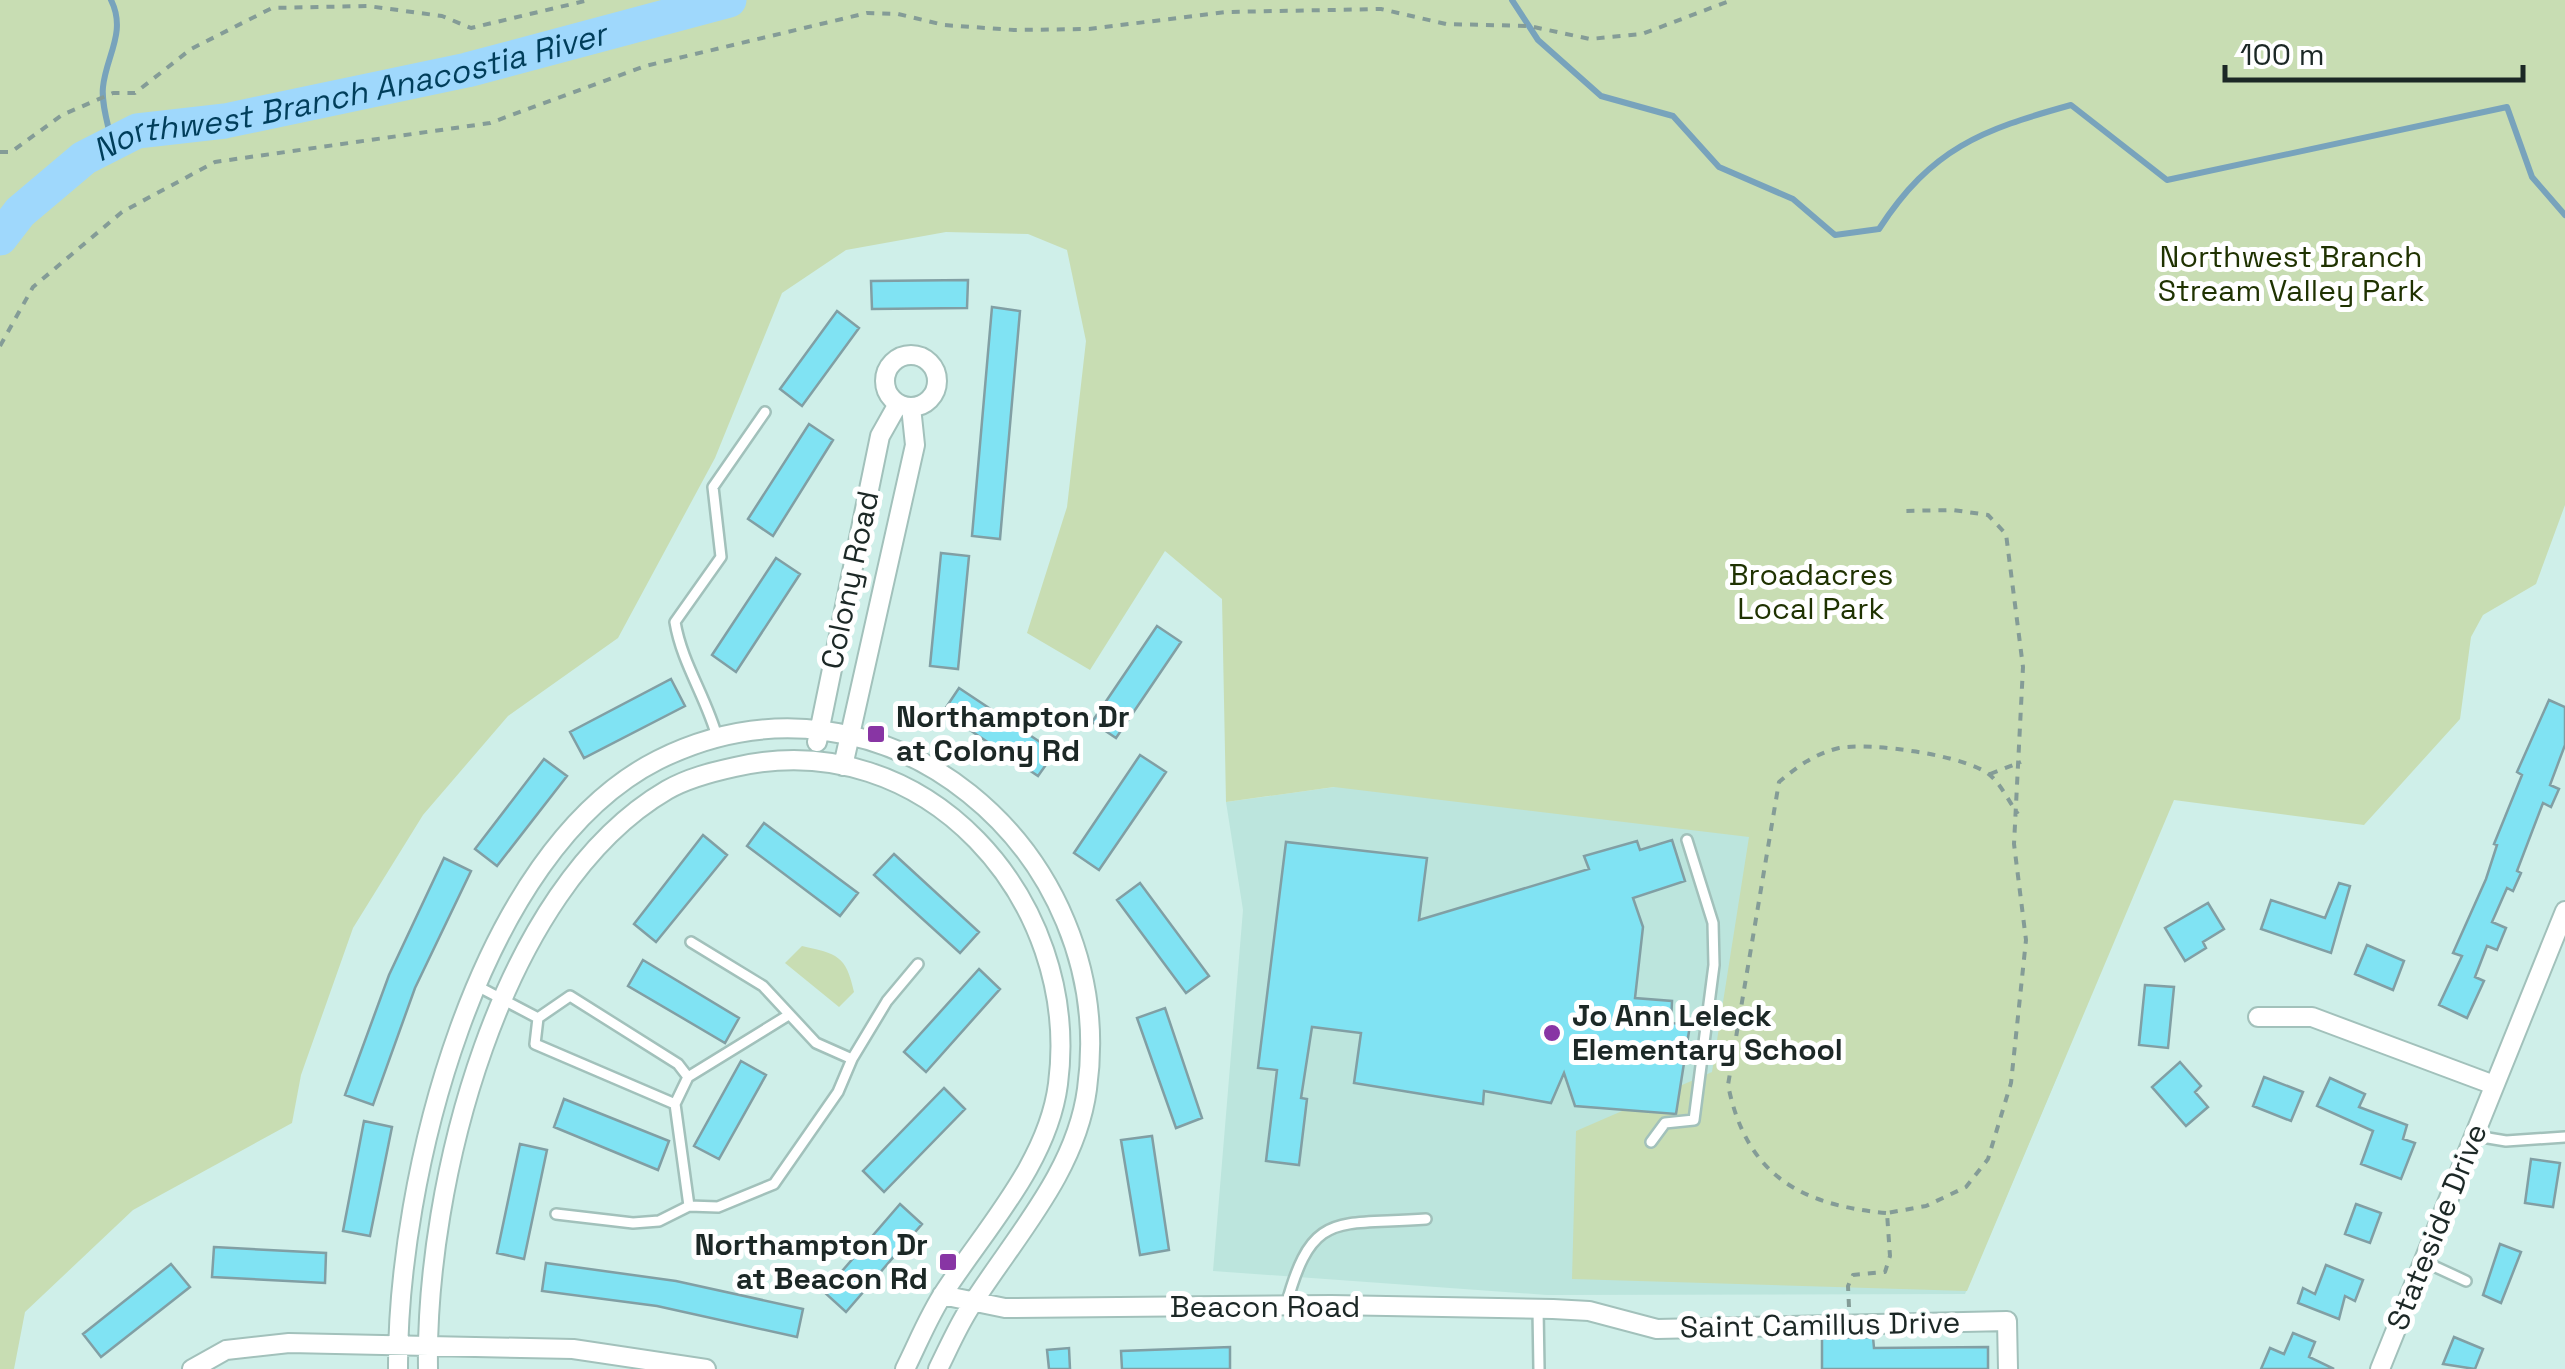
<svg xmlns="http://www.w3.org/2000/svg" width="2565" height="1369" viewBox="0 0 2565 1369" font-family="'Space Grotesk',sans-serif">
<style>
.built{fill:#bce5dd}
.green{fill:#c8ddb3}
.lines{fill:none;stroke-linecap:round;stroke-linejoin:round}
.stream{stroke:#78a3bc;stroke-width:6}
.river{stroke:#9fd8fc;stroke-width:35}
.building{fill:#80e3f3;stroke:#819fa4;stroke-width:2.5}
.service-casing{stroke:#a2c1bb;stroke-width:14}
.minor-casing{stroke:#a2c1bb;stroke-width:22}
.path{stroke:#849c97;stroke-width:4;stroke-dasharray:8 8;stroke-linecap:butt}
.service{stroke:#fff;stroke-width:9}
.minor{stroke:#fff;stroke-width:18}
.poi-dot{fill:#8835a4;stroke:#fff;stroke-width:4}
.labels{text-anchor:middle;stroke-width:10;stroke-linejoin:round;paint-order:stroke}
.park-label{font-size:30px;fill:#1f3201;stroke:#fff}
.street-label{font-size:30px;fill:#1c2826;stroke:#fff}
.poi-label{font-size:30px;font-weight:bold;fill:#1c2826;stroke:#fff;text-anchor:start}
.water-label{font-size:32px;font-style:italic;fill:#003e5b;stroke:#fff}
</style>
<rect width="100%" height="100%" fill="#cfefe9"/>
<path class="built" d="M1537 759 2079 837 2060 1070 1965 1294 1547 1295 1213 1271 1243 910 1226 802Z"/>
<path class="green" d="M0 0H2565V505L2536 584 2483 615 2471 637 2460 719 2364 825 2174 800 1967 1291 1572 1279 1576 1131 1712 1072 1749 837 1334 787 1226 802 1222 599 1165 551 1090 670 1027 633 1067 507 1086 341 1067 250 1028 234 946 232 846 250 782 293 715 458 618 638 508 716 423 815 353 928 301 1075 292 1123 133 1210 25 1312 14 1369H0Z
M802 946C837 954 846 955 854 992L839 1007 785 963Z"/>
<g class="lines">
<path class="stream" d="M111 0C127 32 106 56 103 87 101 104 109 127 112 144
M1512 0 1538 40 1601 96 1673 116 1719 167 1793 199 1835 235 1879 229C1932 148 1981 130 2071 105L2167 180 2507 107 2532 177 2565 215"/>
<path class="river" id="s1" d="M0 238 20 212 84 158 137 131 225 121 467 70 729 0"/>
</g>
<path class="building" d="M968 280 967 308 872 309 871 281Z
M992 307 1020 311 1000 539 972 536Z
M837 311 859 328 802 406 780 389Z
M809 424 833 440 773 536 748 519Z
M941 553 969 556 958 669 930 666Z
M776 558 800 574 736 672 712 655Z
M1157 626 1181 642 1116 738 1092 722Z
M671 679 685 706 584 758 570 732Z
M959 688 1055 752 1038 776 943 712Z
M2549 700 2565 707V745L2550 785 2559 789 2551 807 2543 803 2517 871 2521 873 2513 891 2507 888 2492 922 2506 928 2497 950 2487 946 2475 977 2484 981 2467 1018 2439 1005 2462 956 2453 953 2486 879 2497 845 2494 844 2522 775 2517 772Z
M1140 755 1166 772 1099 870 1074 853Z
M544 759 567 776 497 866 475 849Z
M764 823 858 893 840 916 747 846Z
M703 835 727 855 656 942 634 924Z
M1672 840 1685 881 1633 898 1643 927 1635 998 1672 1001 1671 1023 1690 1025 1676 1114 1575 1106 1564 1073 1551 1103 1484 1091 1483 1104 1354 1083 1361 1033 1312 1027 1301 1098 1307 1099 1299 1165 1266 1161 1277 1070 1258 1068 1286 842 1427 858 1419 920 1589 869 1584 856 1637 841 1640 850Z
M894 854 979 932 960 953 874 875Z
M444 858 471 871 415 988 373 1105 345 1095 389 975Z
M1140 883 1209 976 1186 993 1117 900Z
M2339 883 2350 886 2331 953 2261 929 2271 900 2325 918Z
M2208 903 2224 929 2203 942 2206 948 2185 961 2165 928Z
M2367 945 2404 961 2393 990 2355 974Z
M643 960 739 1018 725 1043 628 986Z
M979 969 1000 989 926 1072 904 1052Z
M2145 985 2174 987 2168 1048 2139 1045Z
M1165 1008 1202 1118 1176 1128 1137 1018Z
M741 1061 766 1075 719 1159 694 1146Z
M2180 1062 2201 1086 2195 1092 2208 1107 2186 1126 2152 1087Z
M2264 1077 2303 1092 2291 1121 2253 1106Z
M2330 1078 2365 1094 2359 1107 2407 1125 2403 1139 2415 1143 2401 1179 2361 1164 2373 1131 2317 1106Z
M944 1088 965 1109 884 1192 863 1171Z
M564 1099 669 1141 658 1170 554 1127Z
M364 1121 392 1127 370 1236 343 1231Z
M1152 1136 1169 1250 1140 1255 1121 1140Z
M520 1144 547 1150 524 1259 497 1253Z
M2531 1159 2560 1163 2553 1207 2525 1203Z
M900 1204 922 1224 846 1312 824 1292Z
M2356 1204 2381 1213 2370 1243 2345 1234Z
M2500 1244 2521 1252 2501 1303 2483 1295Z
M214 1247 326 1253 325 1283 212 1277Z
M546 1263 676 1281 803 1309 797 1337 657 1306 542 1291Z
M171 1264 190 1287 101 1357 83 1334Z
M2326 1265 2363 1280 2355 1301 2345 1296 2339 1319 2298 1303 2303 1288 2315 1294Z
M2293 1333 2315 1342 2309 1357 2334 1369H2261L2270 1348 2284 1354Z
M1873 1337 1874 1348 1988 1347V1369H1822V1338Z
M2454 1337 2483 1349 2475 1369 2443 1364Z
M1230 1347V1369H1122L1121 1351Z
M1069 1348 1070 1369H1049L1047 1350Z"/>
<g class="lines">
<g class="service-casing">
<path id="service" d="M718 740C707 698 682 664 675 622L721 557 713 487 765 412
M479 987 538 1018
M852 1059 887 1001 918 964
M675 1104 535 1044 538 1018 570 996 678 1064 688 1077
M2476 1136 2506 1141 2565 1137
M1651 1142 1665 1123 1694 1120 1714 965 1713 923 1687 840
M689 1206 675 1104 688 1077 787 1016
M556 1214 633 1223 659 1221 689 1206 718 1207 774 1184 838 1092 852 1059 816 1043 763 986 691 942
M2425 1262 2466 1281
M1286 1306C1312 1208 1337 1226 1426 1219
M1538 1309 1539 1369"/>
</g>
<g class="minor-casing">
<path id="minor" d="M885 381a26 26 0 1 1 52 0a26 26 0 1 1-52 0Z
M817 742 880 436 898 404
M843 766 915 445 911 407
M2258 1017H2312L2494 1085
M942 1295 1005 1308 1331 1305 1553 1309 1589 1311 1657 1329 2007 1321 2008 1369
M192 1369 226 1350 289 1343 573 1349 706 1369
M398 1369C397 1182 476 852 658 760 883 648 1120 852 1087 1089 1076 1173 1012 1240 969 1309 957 1328 948 1349 938 1369
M428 1369C425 1186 499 888 667 790 688 778 712 772 735 767 925 723 1082 900 1058 1084 1048 1162 986 1228 945 1291 929 1315 918 1343 905 1369
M2380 1369 2565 911"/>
</g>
<path class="path" d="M0 152H11L62 115 113 93H135L191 49 272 8 368 6 442 16 471 28 589 0
M0 346 33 287 122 212 215 162 490 123 645 66 867 13 898 14 944 25 1014 30 1089 29 1226 12 1381 9 1446 24 1529 26 1590 39 1642 34 1732 0
M1990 774 2021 762
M1886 1213C1799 1205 1746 1174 1728 1085L1779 782C1798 766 1814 754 1839 748 1869 742 1968 755 1991 776 2002 786 2009 802 2018 814
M1849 1307 1848 1286 1853 1275 1885 1272 1890 1256 1887 1213 1926 1206 1966 1187 1988 1159 2011 1083 2026 940 2014 844 2023 667 2006 534 1988 515 1953 510 1904 511"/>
<use href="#service" class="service"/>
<use href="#minor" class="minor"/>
</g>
<g class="poi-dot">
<rect x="866" y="724" width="20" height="20" rx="5"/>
<circle cx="1552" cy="1033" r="10"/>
<rect x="938" y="1252" width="20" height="20" rx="5"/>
</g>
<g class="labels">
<g class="park-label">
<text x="2291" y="267">Northwest Branch<tspan x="2291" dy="34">Stream Valley Park</tspan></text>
<text x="1811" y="585">Broadacres<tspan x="1811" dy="34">Local Park</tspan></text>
</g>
<g class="street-label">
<text transform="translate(850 580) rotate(-78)" y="10">Colony Road</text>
<text transform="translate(2437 1227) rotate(-68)" y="10">Stateside Drive</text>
<text x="1265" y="1317">Beacon Road</text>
<text transform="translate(1820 1325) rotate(-1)" y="10">Saint Camillus Drive</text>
</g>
<g class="poi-label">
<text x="896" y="727">Northampton Dr<tspan x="896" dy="34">at Colony Rd</tspan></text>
<text x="1572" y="1026">Jo Ann Leleck<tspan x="1572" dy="34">Elementary School</tspan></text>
<text x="928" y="1255" text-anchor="end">Northampton Dr<tspan x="928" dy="34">at Beacon Rd</tspan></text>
</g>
<g class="water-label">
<text dy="11" stroke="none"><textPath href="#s1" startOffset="392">Northwest Branch Anacostia River</textPath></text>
</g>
</g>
<path d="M2225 65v15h298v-15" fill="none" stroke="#1c2826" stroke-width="5"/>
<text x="2240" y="65" font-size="30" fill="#1c2826" stroke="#ffffff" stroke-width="8" paint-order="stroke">100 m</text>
</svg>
